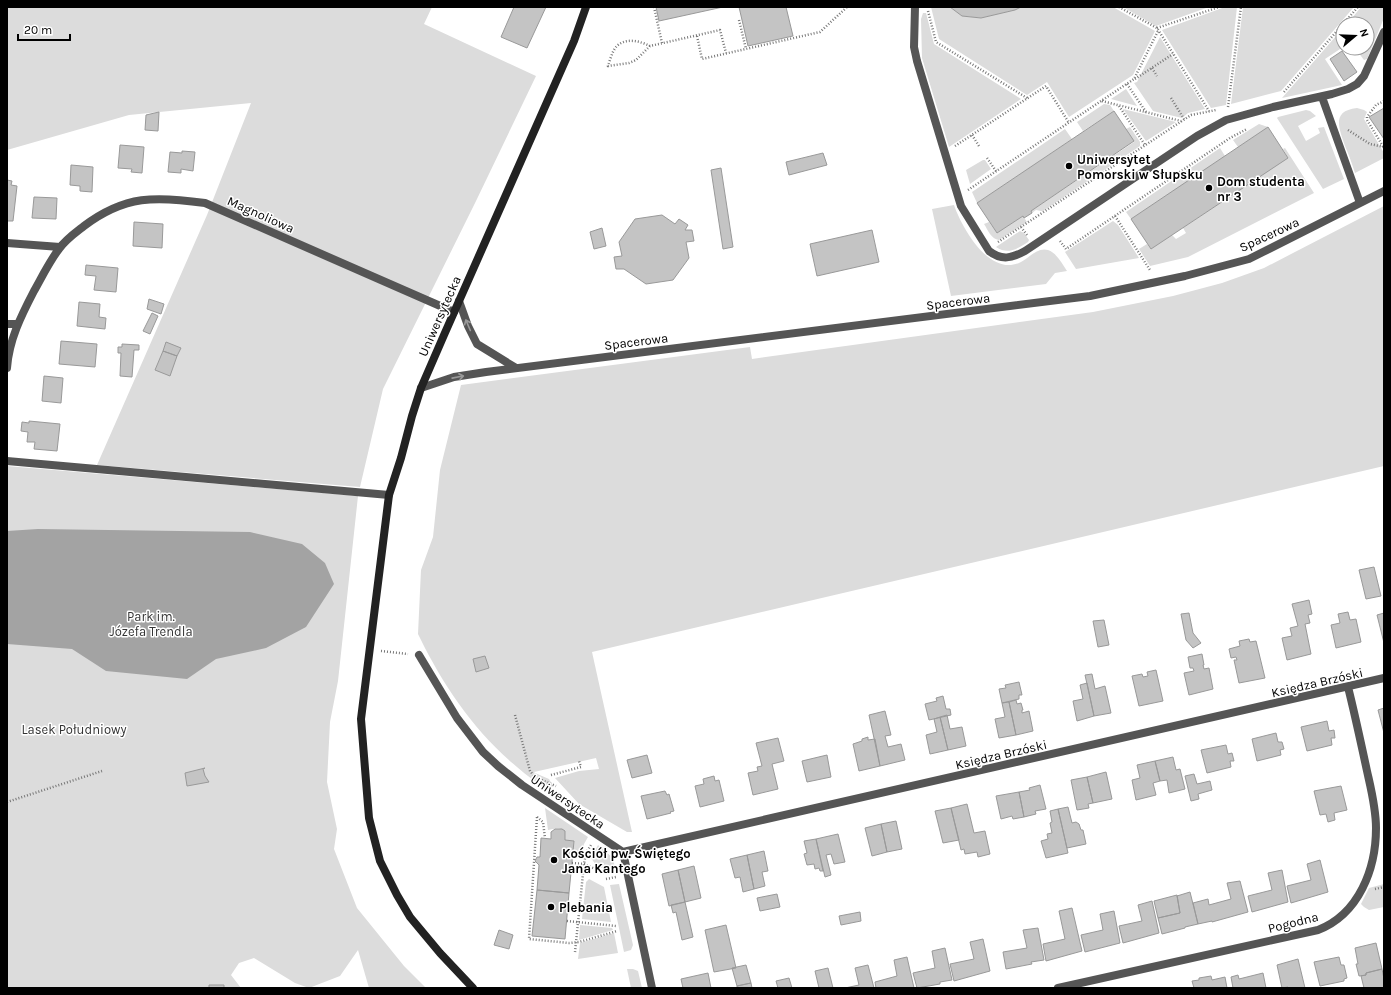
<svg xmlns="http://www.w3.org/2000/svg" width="1391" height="995" viewBox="0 0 1391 995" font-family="Karla,sans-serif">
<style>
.green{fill:#dcdcdc}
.water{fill:#a3a3a3}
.building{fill:#c4c4c4;stroke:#999}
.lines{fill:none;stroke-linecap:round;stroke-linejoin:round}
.path{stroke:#777;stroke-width:2.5;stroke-dasharray:1 2;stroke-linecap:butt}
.service{stroke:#555;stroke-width:8}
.minor{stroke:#555;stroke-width:8}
.secondary{stroke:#222;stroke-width:8}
.oneway{stroke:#999}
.poi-dot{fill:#000;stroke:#fff;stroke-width:1.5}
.labels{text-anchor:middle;stroke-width:3;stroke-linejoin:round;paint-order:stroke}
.poi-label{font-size:13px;font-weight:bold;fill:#000;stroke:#fff;text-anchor:start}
.street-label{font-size:13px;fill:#000;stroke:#fff}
.park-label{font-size:13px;fill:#333;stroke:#fff}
</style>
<rect width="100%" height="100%" fill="#fff"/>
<path class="green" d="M7 7H432L424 24 536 76 476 201 383 389 360 487 97 465 207 215 251 103 129 115 7 150Z
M931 7H950L962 16 981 18 1015 10 1021 7H1113L1155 31 1133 75 1069 117 1047 82 1027 95 939 39Z
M1123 7H1209L1156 26Z
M1225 7H1237L1226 105 1211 108 1162 30Z
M1243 7H1354L1281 91 1231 104Z
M1361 7H1384V18L1367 59 1364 60 1355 48H1367V24H1347Z
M923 13H926L934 44 1021 99 949 147 922 58 921 19Z
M1343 28V47L1325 59 1342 85 1282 98Z
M1160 37 1205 109 1188 113 1182 118 1153 111 1134 83 1137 82Z
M1126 89 1137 106 1111 99Z
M1104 104 1110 105 1114 111 1083 131 1077 122Z
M1357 108 1364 110 1367 112 1364 119 1384 153V158L1355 173C1352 164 1349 155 1345 146 1339 128 1331 111 1357 108Z
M1123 109 1176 122 1146 141Z
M1306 110 1310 111 1316 116 1298 126 1306 141 1320 133 1318 128 1324 127 1344 179 1323 189 1277 118 1278 117Z
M1259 124 1268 127 1238 147 1233 140Z
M1130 127 1140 142V146L1043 211H1041L1036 210 1032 213 1031 211 1134 142 1126 129Z
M1065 129 1072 139 977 203 972 192Z
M1220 148 1225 156 1131 219 1126 212Z
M1285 148 1314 193 1188 257 1150 266 1139 249 1147 244 1151 249 1172 235 1176 239 1186 233 1183 228 1288 158 1283 149Z
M983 160H985L991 169 970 184 966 170Z
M954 205C962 228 990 278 1021 262 1030 257 1038 247 1048 250 1057 253 1062 264 1067 271L1055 273 1046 284 951 296 932 209Z
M1384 206V466L592 652 632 832H627L579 804 555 778 579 771 599 769 596 758 534 772 535 773 549 779 553 786 549 791C538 783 527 776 517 767 475 732 444 687 420 638L418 634 421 570 433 537 440 470 461 385 750 347 752 359 1093 312 1173 296 1222 283 1264 268Z
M1023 216 1027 222 999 240C991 239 988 230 984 224L989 222 997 233Z
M1113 221 1118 225 1139 258 1076 269 1065 252Z
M1020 231 1024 233 1029 240 1028 242C1017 249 1008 255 996 247Z
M7 466 358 496 338 681 330 722 327 782 337 829 334 849 357 908 404 966 426 988H369L358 950 340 976 309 988 295 983 254 958 239 963 231 975 241 988H7Z
M545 808 588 837 584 844 581 854 573 852 574 841 565 840 564 831C559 827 554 829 548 830Z
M598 845 613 858 615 868H598L591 858Z
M589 879 604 887 611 922 582 919 586 882Z
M619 884 633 945 631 950 624 952 610 885Z
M1384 884V907L1369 910 1364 907 1361 904 1369 888Z
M580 925 612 928 613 930 579 940Z
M614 933 618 953 578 959 580 943Z
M627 969H633L638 971 642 988H631Z"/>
<path class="water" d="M38 529 250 532 302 544 325 563 334 584 306 627 266 648 216 659 187 679 106 671 72 649 7 644V531Z"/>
<path class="building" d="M514 7H546L527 48 501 37Z
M656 7H723L659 21Z
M739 7H786L793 36 748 46Z
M950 7H1021L1015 10 981 18 962 16Z
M1342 51 1357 72 1344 81 1330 59Z
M1384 108V139L1369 117Z
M1114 111 1134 141 1031 211 1032 213 1024 218 1023 216 997 233 977 203Z
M159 112 158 131 145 130 146 115Z
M1268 127 1288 158 1151 249 1131 219Z
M120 145 144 147 142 173 131 172 132 169 118 168Z
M182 151 195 152 193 171 181 169V173L168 172 170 152 182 153Z
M823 153 827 165 789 175 786 162Z
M71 165 93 167 92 192 80 191V186L70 185Z
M721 168 733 247 723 249 711 170Z
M7 180 12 181 11 185 17 186 13 221H7Z
M34 197 57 198 56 219 32 218Z
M662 215 675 224 679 219 688 225 685 230H692L694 241 686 242 689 258 673 280 646 284 624 269H616L614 257 622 256 619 242 635 219Z
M134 222 163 224 162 248 133 246Z
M602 228 606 246 594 249 590 232Z
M872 230 879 262 817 276 810 244Z
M86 265 118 268 116 292 94 290 96 276 85 275Z
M149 299 164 304 161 314 147 309Z
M79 302 100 304 99 317 106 318 105 329 77 326Z
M152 313 158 316 150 334 143 331Z
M61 341 97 344 95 367 59 364Z
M166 342 181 348 177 356 163 351Z
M122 344 139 345V350H134L132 377 120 376 121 353H118V347H122Z
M163 351 177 356 170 376 155 370Z
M44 376 63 378 61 403 42 401Z
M29 421 60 424 57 451 34 449 35 442H27L28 432 21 431 22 422 29 423Z
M1374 567 1381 596 1366 599 1359 570Z
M1309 600 1312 614 1308 615 1310 623 1305 624 1311 654 1287 660 1282 638 1292 636 1290 628 1298 626 1292 604Z
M1348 612 1350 620 1356 619 1361 642 1336 648 1331 625 1340 623 1338 614Z
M1189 613 1193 633 1201 643 1193 648 1186 640 1181 614Z
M1384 613V643L1377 615Z
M1104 620 1109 645 1098 647 1093 621Z
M1249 639 1250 642 1256 641 1265 678 1239 683 1234 660H1237L1236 657 1231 658 1229 649 1240 646 1239 641Z
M1202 654 1204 665H1203L1204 669 1209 668 1213 689 1189 695 1184 673 1194 671 1193 668H1190L1188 657Z
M485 656 489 668 476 672 473 659Z
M1156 670 1163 701 1139 706 1132 676 1142 674 1143 677 1148 676 1147 672Z
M1092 674 1095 689 1105 686 1111 713 1094 716 1085 675Z
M1019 682 1022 695H1019V699L1002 703 999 689 1006 688 1005 685Z
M1087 683 1094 716 1077 721 1073 701 1083 699 1080 685Z
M943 696 946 709H950L951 715 929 720 925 704 937 701 936 698Z
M1016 700 1017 704 1021 703 1023 710H1022V713L1029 711 1033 731 1016 735 1009 702Z
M1009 702 1016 735 999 738 995 719 1005 717 1002 703Z
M1384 708V733L1378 710Z
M885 711 891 735 885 736 888 747 901 744 905 760 880 766 869 715Z
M947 715 950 729 962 727 966 746 948 750 940 717Z
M940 717 948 750 930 754 926 735 937 732 934 719Z
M1327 721 1329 731 1334 730 1335 738H1331L1332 745 1307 751 1301 727Z
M1276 733 1278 742H1282L1284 749 1280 750 1281 755 1257 761 1252 739Z
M868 737V740L875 739 880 766 859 771 853 744 862 741V739Z
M778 738 784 761 772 764 778 789 753 795 748 773 758 771 757 767 762 766 756 743Z
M1226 745 1228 754 1232 753 1234 761H1230L1231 767 1207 773 1201 750Z
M647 755 652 773 632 778 627 760Z
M827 755 831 777 807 782 802 761Z
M1173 757 1176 770 1180 769 1185 789 1169 793 1167 780 1160 781 1155 761Z
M1155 761 1160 781 1153 783 1156 795 1136 800 1132 780 1140 778 1137 765Z
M205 768 203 769 205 776 209 782 187 786 185 773Z
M1106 772 1112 799 1093 803 1087 777Z
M1194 774 1197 784 1210 781 1212 790 1198 794 1199 799 1191 801 1185 776Z
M714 776 715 781 719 780 724 801 700 807 695 786 704 784 703 779Z
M1087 777 1093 803 1088 804 1089 808 1077 810 1071 780Z
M1040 785 1046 809 1035 811 1036 814 1024 817 1019 792 1030 790 1029 788Z
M1341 786 1347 810 1334 813 1335 820 1328 822 1326 814 1320 815 1314 791Z
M665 791 667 795 669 794 674 811 670 812 671 813 647 819 641 796Z
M1019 792 1024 817 1013 819 1012 816 1001 819 996 796Z
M967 804 974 833 985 831 990 854 978 857 977 852 965 854 964 849 961 850 951 808Z
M1068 807 1072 823 1076 822 1079 824 1081 830H1083L1086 844 1067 848 1058 809Z
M951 808 959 840 943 843 935 811Z
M1058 809 1068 853 1046 858 1041 841 1048 839 1047 834 1052 833 1050 823 1052 822 1050 811Z
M896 821 902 849 887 852 881 824Z
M881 824 887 852 872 856 865 828Z
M555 829H562L565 831V840L574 841 569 893 537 890 539 865 535 861 537 857H540L541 838 551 839V832Z
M838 834 845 862 834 864 831 854 826 855 831 875 825 877 816 839Z
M816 839 823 871H820L819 868 815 869 814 864 807 865 804 854 807 853 804 841Z
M764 851 768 871 762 872 765 886 754 889 747 855Z
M747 855 754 889 743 892 740 877 735 878 730 859Z
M1320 860 1328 892 1291 903 1287 886 1311 880 1307 864Z
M694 866 701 898 685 902 678 870Z
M678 870 685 902 669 906 662 874Z
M1282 870 1288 902 1252 912 1248 896 1272 890 1268 873Z
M1240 881 1248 912 1212 922V921L1198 924 1193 903 1208 899 1209 905 1231 899 1227 883Z
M537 890 569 893 565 939 532 936Z
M1190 892 1198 924 1185 927V928L1162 934 1158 918 1180 913 1177 896Z
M777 894 780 907 760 911 757 898Z
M1177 895 1180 913 1158 918 1154 901Z
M1152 901 1159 933 1123 943 1119 926 1142 921 1138 905Z
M685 902 693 937 682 940 676 912 673 913 671 905Z
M1072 908 1082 951 1046 961 1043 944 1065 939 1059 911Z
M1114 911 1120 943 1085 952 1081 935 1103 930 1100 914Z
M860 912 861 921 841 925 839 916Z
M726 925 736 968 714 972 705 930Z
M1038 928 1044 960 1031 962 1032 964 1006 969 1003 952 1027 948 1023 930Z
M499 930 513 935 509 949 494 945Z
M983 939 990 971 954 981 950 964 974 959 970 942Z
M1376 943 1382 969 1366 973V975L1359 976 1356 964H1358L1355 948Z
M945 948 952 980 940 982V984L917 988 913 973 935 968 932 951Z
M907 957 914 988H876L875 982 897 976 894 960Z
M1339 957 1341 965H1344L1347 978 1344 979V981L1320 986 1314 962Z
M1298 959 1305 988H1288V987L1282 988 1277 965Z
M746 965 751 983 737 986 732 968Z
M868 965 874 988H845L859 985 855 968Z
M828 968 833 988H819L815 971Z
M1382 969 1384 979V988H1364L1361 976 1366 975V973Z
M708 973 711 988H683L681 979Z
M1263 973 1266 988H1233L1231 977 1238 975 1239 979Z
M1211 976 1212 980 1225 977 1227 988H1194L1192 981 1199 980V978Z
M789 978 792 988H778L776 981Z
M751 983 752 988H737V986Z
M209 985H224V988H209Z"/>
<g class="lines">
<path class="path" d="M654 7 662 43
M1119 7 1157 28 1209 111
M928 11 936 42 1027 98
M739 20 746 49
M1343 24 1358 7
M1157 28 1219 7
M697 36 702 59 820 32 847 7
M650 46C640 41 625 37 616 47 612 52 610 60 608 66L629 63 636 60 650 46 720 30 726 53
M1152 68 1157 76
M1135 79 1173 54
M1127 84 1146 112
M1284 92 1343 24
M1171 98 1184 119
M1102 101 1181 121
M1384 101 1376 105 1367 117V120L1384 148
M1119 106 1145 145
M1228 107 1241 7
M1348 130 1370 144 1384 147
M972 135 979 146
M955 146 1046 86 1069 123
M987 158 996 171
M968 190 1134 79 1158 31
M1115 216 1150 270
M1021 227 1027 235
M1060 241 1066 249 1230 138 1247 129
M998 242 1191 115 1216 110
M381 651 408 654
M515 715 530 771 535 777
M551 775 581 767 579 761
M539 779 556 786
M7 802 102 771
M537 817 529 939 569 943 579 942 617 931
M537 817 543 822 545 838
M572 863 584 864 604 873
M606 879 616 877
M1375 889 1384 887
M567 921 616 926
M575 952 584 864 586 853 591 845"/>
<path class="service" d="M7 461 389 495"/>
<path class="minor" d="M915 7 914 47 917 61 961 206 989 251C1002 261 1012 258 1025 251L1197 136 1226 120 1273 107 1332 94 1348 89 1357 84 1364 76 1384 32
M1322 97 1360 203
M7 243 60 247
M459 301 468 326 477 344 516 368
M7 324H17
M7 368C9 340 21 316 34 291 42 277 49 262 59 249 65 240 75 233 84 226 125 195 156 196 205 203L454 312
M421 388 454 377 486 372 1090 296 1185 276 1249 259 1384 191
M419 655 457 718 483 752 498 766 522 785 623 852 652 988
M623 852 1384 678
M1058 988 1318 930C1359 914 1376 869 1376 828 1376 808 1371 789 1367 771 1361 743 1355 715 1348 687"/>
<path class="secondary" d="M473 988 440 953 410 917 397 895 380 861 369 818 361 719 389 495 401 458 412 416 421 388 444 335 574 41 586 7"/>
</g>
<defs><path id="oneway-shaft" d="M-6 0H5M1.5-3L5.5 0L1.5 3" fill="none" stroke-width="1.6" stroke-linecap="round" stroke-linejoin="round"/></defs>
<g class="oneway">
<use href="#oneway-shaft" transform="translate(468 325) rotate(-113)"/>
<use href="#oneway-shaft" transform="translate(458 377) rotate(-11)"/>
</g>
<g class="poi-dot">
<circle cx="1069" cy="166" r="4"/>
<circle cx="1209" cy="188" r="4"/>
<circle cx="554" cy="860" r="4"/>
<circle cx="551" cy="907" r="4"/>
</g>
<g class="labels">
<g class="poi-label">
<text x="1077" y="164">Uniwersytet<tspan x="1077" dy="15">Pomorski w Słupsku</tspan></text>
<text x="1217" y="186">Dom studenta<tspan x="1217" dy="15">nr 3</tspan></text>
<text x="562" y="858">Kościół pw. Świętego<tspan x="562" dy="15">Jana Kantego</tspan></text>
<text x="559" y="912">Plebania</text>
</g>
<g class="street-label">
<text transform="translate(261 214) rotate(24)" y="5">Magnoliowa</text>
<text transform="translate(1269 234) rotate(-25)" y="5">Spacerowa</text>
<text transform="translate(958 301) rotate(-7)" y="5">Spacerowa</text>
<text transform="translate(439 316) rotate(-66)" y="5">Uniwersytecka</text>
<text transform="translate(636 341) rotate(-7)" y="5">Spacerowa</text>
<text transform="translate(1317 682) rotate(-13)" y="5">Księdza Brzóski</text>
<text transform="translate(1001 754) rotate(-13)" y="5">Księdza Brzóski</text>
<text transform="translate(568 801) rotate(34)" y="5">Uniwersytecka</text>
<text transform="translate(1293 922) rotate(-14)" y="5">Pogodna</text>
</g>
<g class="park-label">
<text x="151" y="621">Park im.<tspan x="151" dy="15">Józefa Trendla</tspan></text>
<text x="74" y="734">Lasek Południowy</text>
</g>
</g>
<rect width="1391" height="995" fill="none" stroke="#000000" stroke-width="16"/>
<g transform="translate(1355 36) rotate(71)"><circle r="19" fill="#ffffff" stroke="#999999"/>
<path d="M0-3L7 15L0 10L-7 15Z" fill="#000000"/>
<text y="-6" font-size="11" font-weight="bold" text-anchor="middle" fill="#000000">N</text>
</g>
<path d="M18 34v6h52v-6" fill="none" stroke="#000000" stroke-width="2"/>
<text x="24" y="34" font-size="12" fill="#000000" stroke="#ffffff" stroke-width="3" paint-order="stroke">20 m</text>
</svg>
